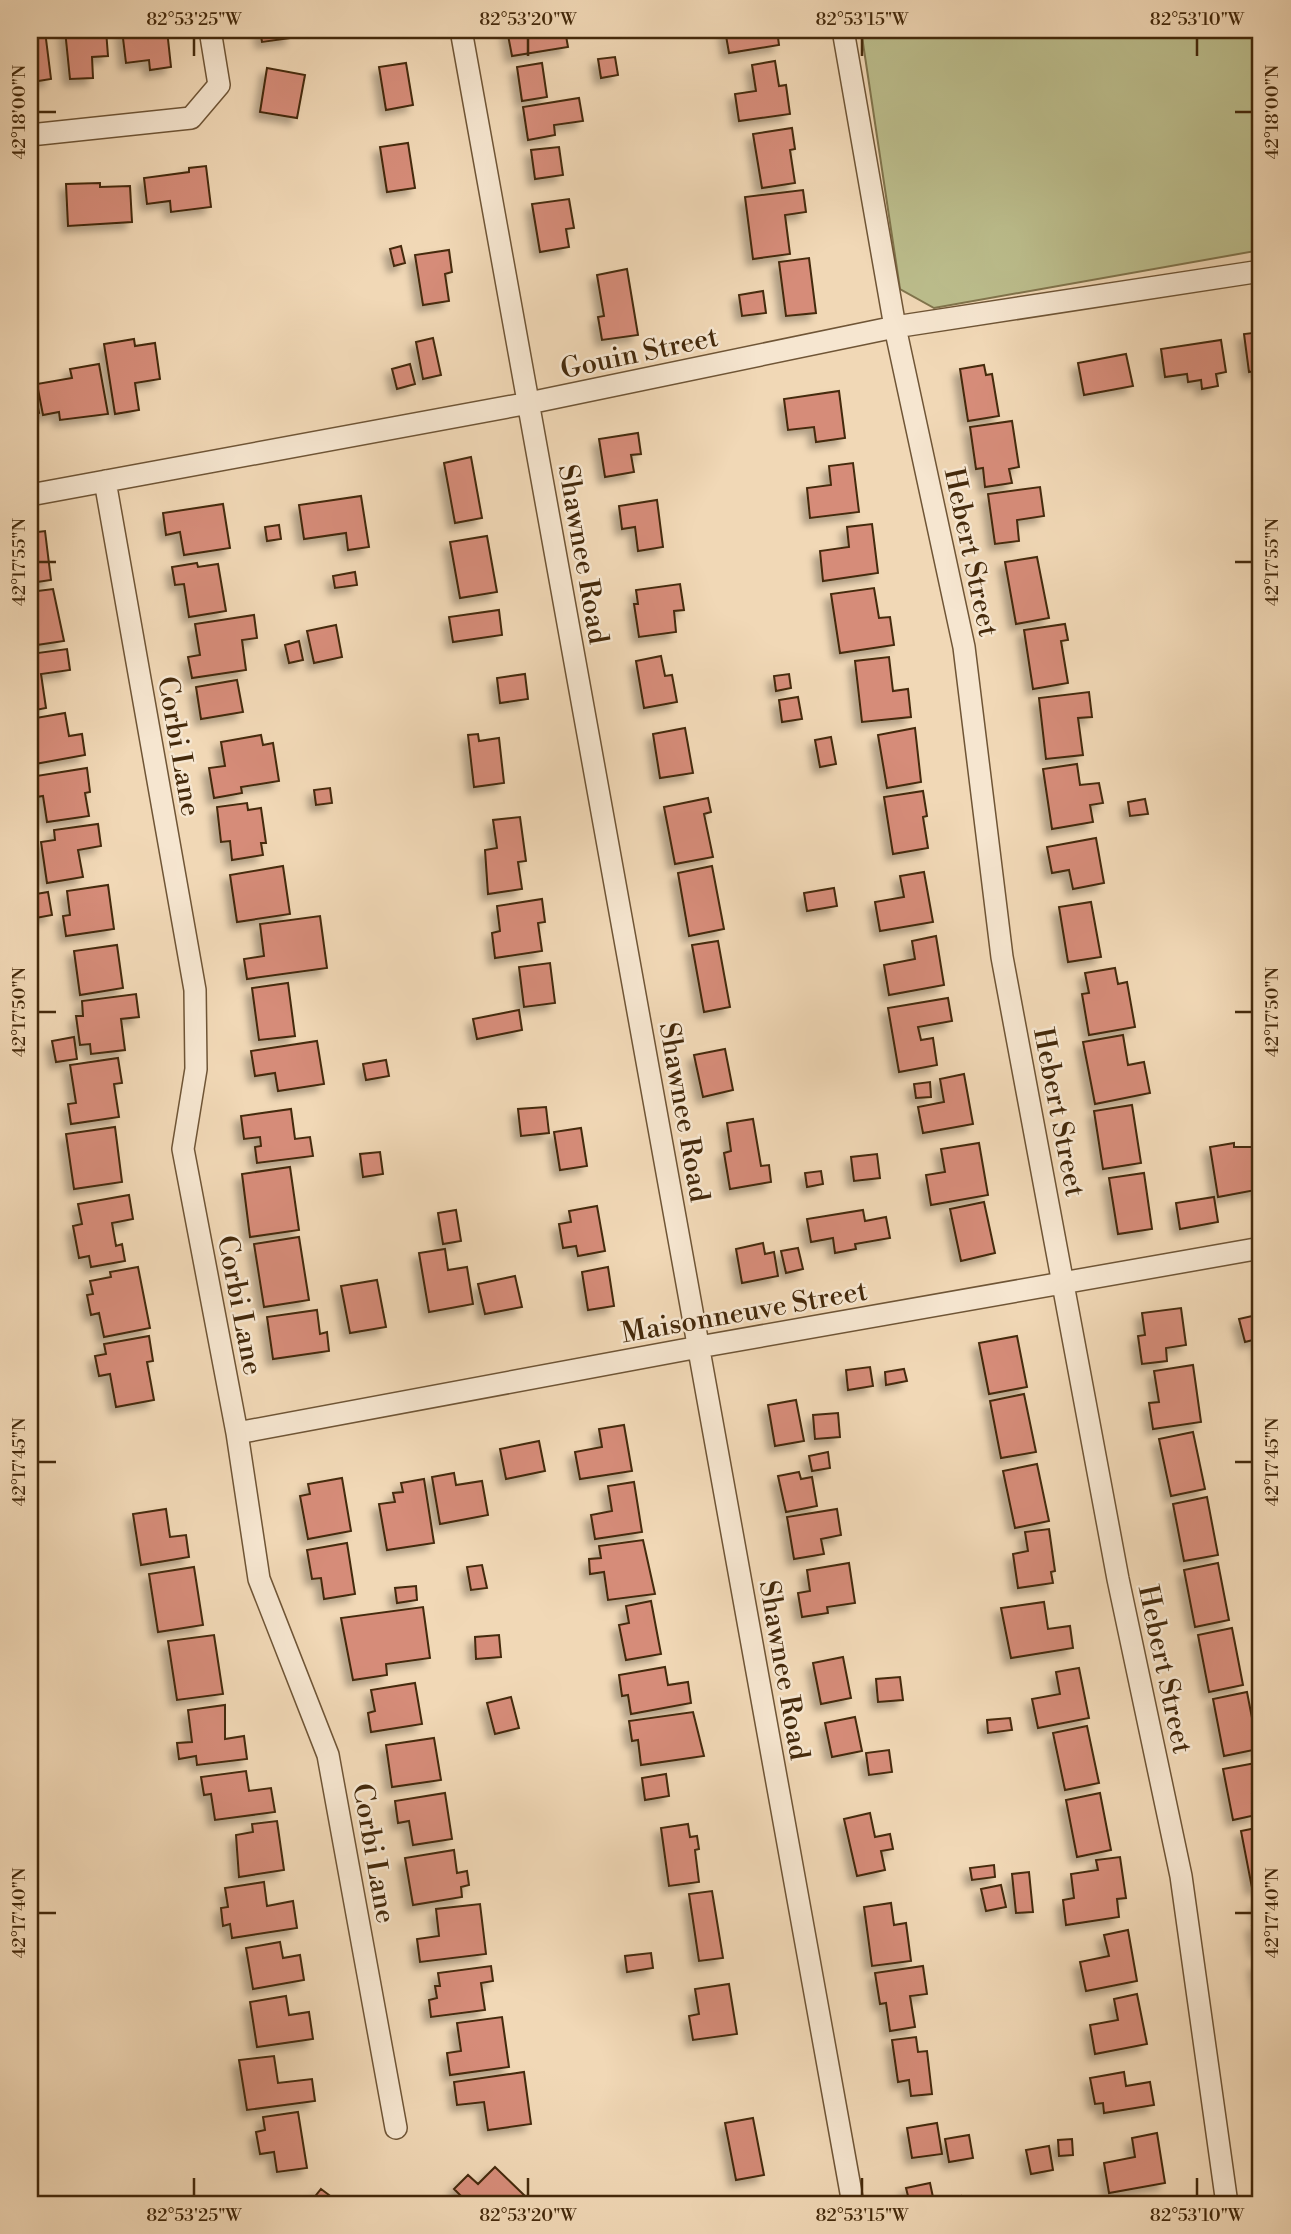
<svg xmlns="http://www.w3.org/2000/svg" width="1291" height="2234" viewBox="0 0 1291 2234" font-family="'Libre Bodoni',serif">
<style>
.green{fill:#bcbe8d;stroke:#80744c;stroke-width:2}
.building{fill:#d68c79;stroke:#44290b;stroke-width:2;filter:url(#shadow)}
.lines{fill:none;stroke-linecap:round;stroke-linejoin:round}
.minor-casing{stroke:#6f5536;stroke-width:24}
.minor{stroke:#f6e6d0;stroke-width:21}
.ticks{fill:none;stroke:#44290b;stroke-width:2.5}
.labels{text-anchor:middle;stroke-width:5;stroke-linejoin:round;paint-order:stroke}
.street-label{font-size:28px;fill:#44290b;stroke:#f6e6d0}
.neatline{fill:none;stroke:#44290b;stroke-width:2.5}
.ticks-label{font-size:18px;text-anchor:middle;fill:#44290b}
</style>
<defs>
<filter id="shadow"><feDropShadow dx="-6" dy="6" stdDeviation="3.5" flood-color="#0004"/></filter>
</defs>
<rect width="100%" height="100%" fill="#f1d8b6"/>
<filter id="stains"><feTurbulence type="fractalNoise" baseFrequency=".00286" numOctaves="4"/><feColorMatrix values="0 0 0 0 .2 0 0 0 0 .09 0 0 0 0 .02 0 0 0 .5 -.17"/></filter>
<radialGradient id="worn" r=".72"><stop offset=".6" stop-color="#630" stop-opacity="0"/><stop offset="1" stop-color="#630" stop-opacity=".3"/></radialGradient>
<path class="green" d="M861 30H1261V250L934 308 900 289Z"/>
<path class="building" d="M65 30H106L108 56 92 57 93 78 70 79Z
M122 30H167L171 67 150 70 149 60 126 63Z
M260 30H290L291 38 262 42Z
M507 30H565L568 47 512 56Z
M725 30H777L779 45 729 53Z
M45 31 51 79 32 82 30 33Z
M615 57 618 75 601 78 598 59Z
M775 61 779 86 786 85 790 114 739 121 735 94 756 91 752 65Z
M406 63 413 105 386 110 379 67Z
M542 63 547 97 522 101 517 67Z
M267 68 305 75 297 118 260 112Z
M579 98 583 121 554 125 555 135 528 140 523 107Z
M792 128 795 149 790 150 795 183 762 188 753 134Z
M408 143 415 188 387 192 380 147Z
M559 147 563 175 535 179 531 150Z
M206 166 211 207 171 212 170 201 147 204 144 178 189 172V168Z
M100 183V187L130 186 132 222 68 226 66 184Z
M803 190 806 212 785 215 790 254 753 259 745 197Z
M569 199 574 228 566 229 569 247 540 252 532 204Z
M401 246 405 263 394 266 390 249Z
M449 250 452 272 445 274 449 301 423 305 415 255Z
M809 258 816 313 786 316 779 262Z
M627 269 638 335 602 340 598 317 604 316 597 275Z
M763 291 766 313 742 316 739 295Z
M1261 332V370L1249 372 1244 334Z
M433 338 441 375 423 379 416 342Z
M134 339 135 346 155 343 160 379 135 383 139 410 115 414 104 344Z
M1221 340 1226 372 1216 374 1218 386 1202 389 1201 380 1188 382 1187 374 1165 377 1161 349Z
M1126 354 1133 386 1084 395 1078 363Z
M99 364 108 414 60 420 59 412 43 415 37 384 72 378 70 369Z
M410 364 415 384 397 389 392 369Z
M984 365 986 375 992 374 999 416 968 421 960 369Z
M32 376 39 413 30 414V377Z
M839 391 845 438 816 442 814 427 788 430 784 399Z
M1012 421 1019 467 1009 469 1012 483 985 487 983 468 976 469 970 427Z
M638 433 641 454 631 455 634 472 605 477 599 439Z
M471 457 482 518 455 523 444 463Z
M853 463 859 512 810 518 807 488 831 485 829 466Z
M1040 487 1044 516 1017 520 1019 541 995 544 988 494Z
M361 496 369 547 348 550 346 533 304 539 299 505Z
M657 500 663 547 638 551 635 527 622 529 619 506Z
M223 504 230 548 184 555 180 532 166 535 163 513Z
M872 524 878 573 823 581 820 551 849 547 847 527Z
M279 525 281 539 267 541 265 527Z
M45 531 51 580 30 583V533Z
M487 536 497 592 460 598 450 542Z
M1037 557 1049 618 1016 624 1005 562Z
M197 563 198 567 218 564 226 611 189 617 184 584 175 585 172 567Z
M355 572 357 585 335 588 333 576Z
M680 584 684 610 674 611 676 632 639 637 634 604H638L636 590Z
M874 588 879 618 890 617 894 645 840 653 831 594Z
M53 589 64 641 30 646V592Z
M499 610 502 635 453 642 449 617Z
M254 615 257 638 242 640 246 670 192 678 188 657 200 655 195 624Z
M1065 624 1068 640 1061 641 1068 683 1033 689 1024 630Z
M336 625 342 657 314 663 307 631Z
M299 641 303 660 289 663 285 645Z
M67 649 70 670 41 674 46 708 30 711V654Z
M661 656 665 676 672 675 677 702 644 708 636 661Z
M889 657 893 691 908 689 911 717 862 722 855 661Z
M525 674 528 699 500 703 497 678Z
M789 674 791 688 776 691 774 676Z
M237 680 243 712 201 719 196 687Z
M1089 692 1092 717 1078 718 1083 755 1046 759 1039 698Z
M798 697 802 719 782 722 779 700Z
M65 713 69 736 82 734 85 755 35 764 30 719Z
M685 728 693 773 660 778 653 734Z
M915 728 921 782 887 788 878 735Z
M478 734 479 741 499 738 504 783 474 787 468 735Z
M261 735 263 745 273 743 279 781 241 787 242 793 214 798 209 768 225 766 221 742Z
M831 737 836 764 820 767 815 740Z
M1077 764 1080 785 1099 783 1103 803 1090 805 1093 822 1052 829 1043 769Z
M87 768 90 792 85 793 89 816 47 822 43 796 30 798V777Z
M330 788 332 803 316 805 314 790Z
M923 791 927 816 923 817 928 848 893 854 884 797Z
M708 798 711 812 704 814 713 857 675 864 664 807Z
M1145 799 1148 814 1130 816 1128 802Z
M247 803 248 810 261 808 266 843H261L263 855 232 860 230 841 221 842 217 807Z
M520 817 526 861 518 862 522 889 488 894 485 850 497 848 493 820Z
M98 824 101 846 78 850 83 877 47 883 41 842 55 840 54 830Z
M1096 838 1104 883 1073 889 1069 870 1052 873 1047 847Z
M283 866 290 914 237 922 230 875Z
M712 866 724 929 689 936 678 873Z
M924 872 933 922 880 931 875 902 904 897 900 876Z
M108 885 114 929 66 936 63 916 70 915 67 891Z
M834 888 837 906 807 911 804 893Z
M48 892 52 915 30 919V895Z
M542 899 545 922 538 923 542 951 495 958 492 933 500 931 497 906Z
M1091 902 1101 957 1068 962 1059 907Z
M320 916 327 968 247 979 244 959 264 956 260 924Z
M936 936 944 985 889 995 884 965 915 959 912 941Z
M718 941 730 1007 704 1012 692 945Z
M117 945 123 988 80 995 74 951Z
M550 963 555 1003 524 1007 519 967Z
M1115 968 1118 984 1127 982 1135 1027 1089 1035 1082 994 1089 993 1085 973Z
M288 983 295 1036 259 1040 252 988Z
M136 994 139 1017 121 1019 125 1050 91 1054 90 1044 80 1045 76 1016H83L82 1001Z
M948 998 952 1021 918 1027 921 1040 933 1038 937 1065 899 1072 888 1008Z
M519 1010 522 1030 477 1039 473 1019Z
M1123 1035 1128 1065 1144 1062 1150 1093 1095 1104 1083 1042Z
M74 1037 77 1059 56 1062 52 1041Z
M317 1041 324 1084 278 1091 275 1073 255 1076 251 1051Z
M725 1049 733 1090 703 1097 694 1055Z
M118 1058 122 1083 114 1084 119 1117 71 1124 68 1104 76 1103 70 1065Z
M386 1060 389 1076 366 1080 363 1064Z
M964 1074 973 1124 923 1133 918 1107 944 1102 940 1079Z
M930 1082 931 1097 916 1098 914 1084Z
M1132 1105 1141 1163 1103 1169 1094 1111Z
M546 1107 549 1133 521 1136 518 1109Z
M291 1109 295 1139 310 1137 313 1156 257 1163 255 1147 261 1146 260 1137 244 1139 241 1116Z
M753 1119 761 1166 769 1165 771 1182 730 1189 724 1153 731 1151 727 1123Z
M115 1127 122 1182 74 1189 66 1134Z
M581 1128 587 1166 560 1170 554 1132Z
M979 1143 988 1195 931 1205 926 1175 945 1172 941 1149Z
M1234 1143V1147H1261V1189L1218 1197 1210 1147Z
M380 1152 383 1174 363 1177 360 1154Z
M877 1154 880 1178 854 1181 851 1157Z
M290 1167 299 1230 250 1237 242 1174Z
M821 1171 823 1184 807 1187 805 1173Z
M1144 1173 1152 1229 1118 1234 1109 1178Z
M129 1195 133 1219 112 1223 116 1246 122 1244 125 1261 91 1267 89 1256 79 1258 73 1226 82 1224 78 1204Z
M1214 1197 1218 1222 1180 1229 1176 1203Z
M984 1202 995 1253 961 1261 950 1209Z
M597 1206 605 1251 578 1256 576 1246 563 1248 559 1224 571 1222 569 1211Z
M456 1210 461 1241 443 1244 438 1213Z
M863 1210 865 1221 886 1217 890 1238 855 1244 856 1249 835 1253 833 1238 811 1242 807 1219Z
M299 1237 309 1300 264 1307 254 1244Z
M763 1243 765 1254 774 1252 778 1276 742 1283 736 1249Z
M798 1248 803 1269 786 1273 781 1251Z
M445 1249 448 1270 467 1267 473 1304 429 1312 419 1253Z
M138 1267 150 1328 104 1337 99 1313 91 1315 87 1295 93 1294 90 1281 111 1277 110 1272Z
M608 1267 614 1306 588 1310 582 1272Z
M515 1276 522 1307 485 1314 478 1284Z
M377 1280 386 1327 350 1333 341 1286Z
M1181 1308 1186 1345 1166 1348 1167 1361 1142 1364 1138 1336 1145 1335 1142 1313Z
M317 1310 320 1334 327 1332 329 1351 273 1359 267 1317Z
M1261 1314V1360L1257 1339 1245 1342 1239 1319Z
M149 1336 153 1361 147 1362 154 1400 116 1407 110 1374 99 1376 95 1356 106 1354 104 1344Z
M1017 1336 1027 1387 989 1394 979 1343Z
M1193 1365 1201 1422 1153 1429 1149 1403 1159 1402 1154 1371Z
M870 1367 873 1386 848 1390 846 1370Z
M904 1369 907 1381 886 1385 885 1372Z
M1024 1394 1036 1452 1001 1458 990 1401Z
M796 1400 804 1441 775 1446 768 1405Z
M838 1413 840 1437 815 1439 813 1415Z
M624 1425 632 1471 580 1479 575 1452 602 1447 599 1429Z
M1193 1432 1205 1489 1171 1496 1159 1439Z
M539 1441 545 1471 506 1479 500 1449Z
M828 1452 830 1468 812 1471 809 1456Z
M1037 1464 1049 1521 1015 1528 1003 1471Z
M799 1472 801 1479 812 1477 817 1506 786 1512 778 1476Z
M454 1473 456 1485 482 1481 488 1515 440 1524 432 1477Z
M342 1478 351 1531 308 1539 300 1496 310 1494 308 1484Z
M424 1479 434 1543 387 1550 379 1504 395 1502 393 1493 403 1492 401 1483Z
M634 1482 642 1532 595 1539 591 1515 612 1511 608 1486Z
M1207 1497 1218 1555 1184 1561 1173 1504Z
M166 1509 170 1537 186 1535 189 1557 141 1565 133 1514Z
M837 1509 841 1535 821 1539 824 1554 794 1559 787 1517Z
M1049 1529 1055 1571 1051 1572 1053 1583 1018 1588 1013 1554 1028 1551 1025 1532Z
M643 1540 655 1594 608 1600 604 1572 590 1574 589 1559 601 1558 599 1546Z
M347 1543 355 1594 324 1599 321 1578 312 1579 307 1550Z
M849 1563 855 1603 827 1607 828 1613 802 1617 798 1593 810 1591 807 1570Z
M1218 1563 1229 1620 1195 1627 1184 1570Z
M482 1565 487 1588 471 1590 467 1567Z
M194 1567 203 1625 158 1632 149 1574Z
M416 1586 417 1600 397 1603 395 1588Z
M651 1601 661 1654 626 1660 619 1625 629 1623 626 1606Z
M1044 1602 1048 1629 1070 1626 1073 1648 1011 1658 1001 1608Z
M423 1607 430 1658 386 1664 387 1675 353 1680 341 1618Z
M1232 1628 1243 1685 1209 1692 1198 1635Z
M214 1635 223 1694 177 1700 168 1641Z
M499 1635 501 1657 476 1659 475 1637Z
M843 1657 851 1698 821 1704 813 1663Z
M665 1667 668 1685 688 1682 691 1703 631 1714 628 1695 622 1696 619 1675Z
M1079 1668 1089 1718 1038 1728 1032 1699 1060 1694 1056 1672Z
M900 1677 903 1700 878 1702 876 1679Z
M415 1683 422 1724 371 1732 368 1713 375 1711 371 1690Z
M1247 1692 1258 1749 1224 1756 1213 1699Z
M511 1697 519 1728 495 1734 487 1703Z
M225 1705V1739L244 1736 247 1759 197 1765 196 1756 179 1759 177 1743 192 1742 188 1710Z
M693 1712 704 1756 641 1765 638 1740 632 1741 629 1721Z
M855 1717 862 1751 832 1757 825 1723Z
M1010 1718 1012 1730 988 1733 987 1720Z
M1087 1726 1099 1783 1065 1790 1053 1733Z
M434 1738 441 1780 392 1787 386 1745Z
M889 1750 892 1772 869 1775 866 1753Z
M1261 1762V1792L1252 1794 1256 1815 1233 1820 1223 1769Z
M246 1771 249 1791 271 1788 275 1812 215 1820 211 1794 204 1795 201 1777Z
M666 1774 669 1796 645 1800 642 1778Z
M445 1793 452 1839 413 1845 409 1821 398 1823 395 1801Z
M1100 1793 1111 1850 1077 1857 1066 1800Z
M870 1813 875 1837 890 1834 893 1849 881 1851 885 1870 857 1876 844 1819Z
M277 1821 284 1870 239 1877 236 1835 253 1832 252 1824Z
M688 1824 690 1837 697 1836 699 1849 695 1850 699 1882 669 1886 661 1828Z
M1261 1827V1887L1252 1888 1241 1831Z
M454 1850 457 1873 467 1871 469 1885 461 1887 462 1897 413 1905 405 1858Z
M1120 1857 1126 1898 1117 1899 1119 1917 1066 1925 1063 1900 1074 1898 1071 1874 1098 1870 1096 1860Z
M994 1865 995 1877 972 1880 970 1868Z
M1029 1872 1033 1912 1016 1913 1012 1874Z
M264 1882 267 1906 293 1901 297 1928 232 1938 230 1924 223 1926 221 1908 228 1907 225 1888Z
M1001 1885 1006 1907 986 1911 981 1889Z
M712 1891 723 1958 699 1961 689 1894Z
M1261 1902V1950L1257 1951 1252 1926 1260 1924 1256 1903Z
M891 1903 894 1925 906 1923 911 1961 872 1966 864 1907Z
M480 1904 486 1954 420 1962 417 1939 439 1936 436 1909Z
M1128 1930 1137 1981 1086 1991 1080 1962 1109 1956 1104 1935Z
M280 1942 283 1958 300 1955 304 1980 253 1989 246 1948Z
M651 1953 653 1968 627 1972 625 1956Z
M1261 1964V1992H1259L1254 1965Z
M491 1966 493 1981 481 1983 485 2010 431 2017 429 2000 437 1998 435 1986H440L438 1973Z
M923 1966 927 1994 910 1996 915 2027 890 2031 886 2003 880 2004 875 1973Z
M729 1984 737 2034 693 2040 689 2016 699 2014 695 1989Z
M1137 1994 1147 2044 1095 2054 1090 2025 1118 2020 1114 1999Z
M286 1996 289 2015 309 2012 313 2039 257 2047 250 2002Z
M502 2017 509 2067 450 2075 447 2053 461 2051 457 2023Z
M916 2037 918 2052 927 2051 932 2094 911 2096 909 2080 898 2082 892 2040Z
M274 2056 278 2083 312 2079 315 2101 247 2110 239 2060Z
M524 2072 531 2124 488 2130 484 2102 457 2105 454 2082Z
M1124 2072 1126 2086 1150 2082 1154 2105 1104 2113 1103 2103 1095 2104 1090 2078Z
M298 2112 307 2168 277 2172 274 2152 260 2154 256 2132 265 2130 263 2117Z
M753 2118 764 2175 736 2180 725 2123Z
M937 2123 942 2154 912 2158 907 2128Z
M1157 2133 1165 2183 1109 2193 1104 2163 1135 2157 1132 2138Z
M969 2135 973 2158 949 2162 945 2139Z
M1072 2139 1073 2155 1059 2156 1058 2140Z
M1049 2146 1053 2170 1031 2174 1026 2150Z
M495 2167 524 2195 514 2204H469L454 2189 468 2175 478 2184Z
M930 2183 934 2202 961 2196 963 2204H910L906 2188Z
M321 2189 341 2204H309Z"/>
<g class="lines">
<g class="minor-casing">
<path id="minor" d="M461 30 853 2204
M843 30 895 327 964 647 1002 957 1118 1579 1181 1876 1227 2204
M30 135 191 118 219 85 210 30
M105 481 195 990 196 1069 183 1149 237 1433 259 1579 328 1755 396 2128
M30 495 529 403 895 327 1261 271
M237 1433 699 1347 1261 1248"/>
</g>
<use href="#minor" class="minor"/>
</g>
<path class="ticks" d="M194 38V56M528 38V56M862 38V56M1197 38V56M38 112H56M1235 112H1252M38 562H56M1235 562H1252M38 1012H56M1235 1012H1252M38 1462H56M1235 1462H1252M38 1913H56M1235 1913H1252M194 2178V2196M528 2178V2196M862 2178V2196M1197 2178V2196"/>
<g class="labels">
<g class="street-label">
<text transform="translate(639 352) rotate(-12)" y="10">Gouin Street</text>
<text transform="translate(972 552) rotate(78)" y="10">Hebert Street</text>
<text transform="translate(584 554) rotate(80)" y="10">Shawnee Road</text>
<text transform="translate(180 746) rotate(80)" y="10">Corbi Lane</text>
<text transform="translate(685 1112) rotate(80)" y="10">Shawnee Road</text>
<text transform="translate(1060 1112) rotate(79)" y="10">Hebert Street</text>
<text transform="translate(241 1305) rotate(79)" y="10">Corbi Lane</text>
<text transform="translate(744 1311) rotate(-10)" y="10">Maisonneuve Street</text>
<text transform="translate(1166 1669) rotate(78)" y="10">Hebert Street</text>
<text transform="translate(785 1670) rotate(80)" y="10">Shawnee Road</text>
<text transform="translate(375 1853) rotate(80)" y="10">Corbi Lane</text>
</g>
</g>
<rect width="1291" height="2234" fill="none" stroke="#f1d8b6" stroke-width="77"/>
<rect x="38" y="38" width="1214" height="2158" class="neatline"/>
<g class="ticks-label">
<text x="194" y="25">82°53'25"W</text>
<text x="528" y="25">82°53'20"W</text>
<text x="862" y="25">82°53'15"W</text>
<text x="1197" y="25">82°53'10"W</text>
<text transform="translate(19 112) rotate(-90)" y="6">42°18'00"N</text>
<text transform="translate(1272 112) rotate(-90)" y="6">42°18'00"N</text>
<text transform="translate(19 562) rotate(-90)" y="6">42°17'55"N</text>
<text transform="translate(1272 562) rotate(-90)" y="6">42°17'55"N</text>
<text transform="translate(19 1012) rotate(-90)" y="6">42°17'50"N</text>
<text transform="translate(1272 1012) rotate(-90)" y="6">42°17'50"N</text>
<text transform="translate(19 1462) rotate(-90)" y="6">42°17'45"N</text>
<text transform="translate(1272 1462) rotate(-90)" y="6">42°17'45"N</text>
<text transform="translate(19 1913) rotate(-90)" y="6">42°17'40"N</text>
<text transform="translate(1272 1913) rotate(-90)" y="6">42°17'40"N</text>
<text x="194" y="2221">82°53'25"W</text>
<text x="528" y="2221">82°53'20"W</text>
<text x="862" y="2221">82°53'15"W</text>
<text x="1197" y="2221">82°53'10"W</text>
</g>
<rect width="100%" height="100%" filter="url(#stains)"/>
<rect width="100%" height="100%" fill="url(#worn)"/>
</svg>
